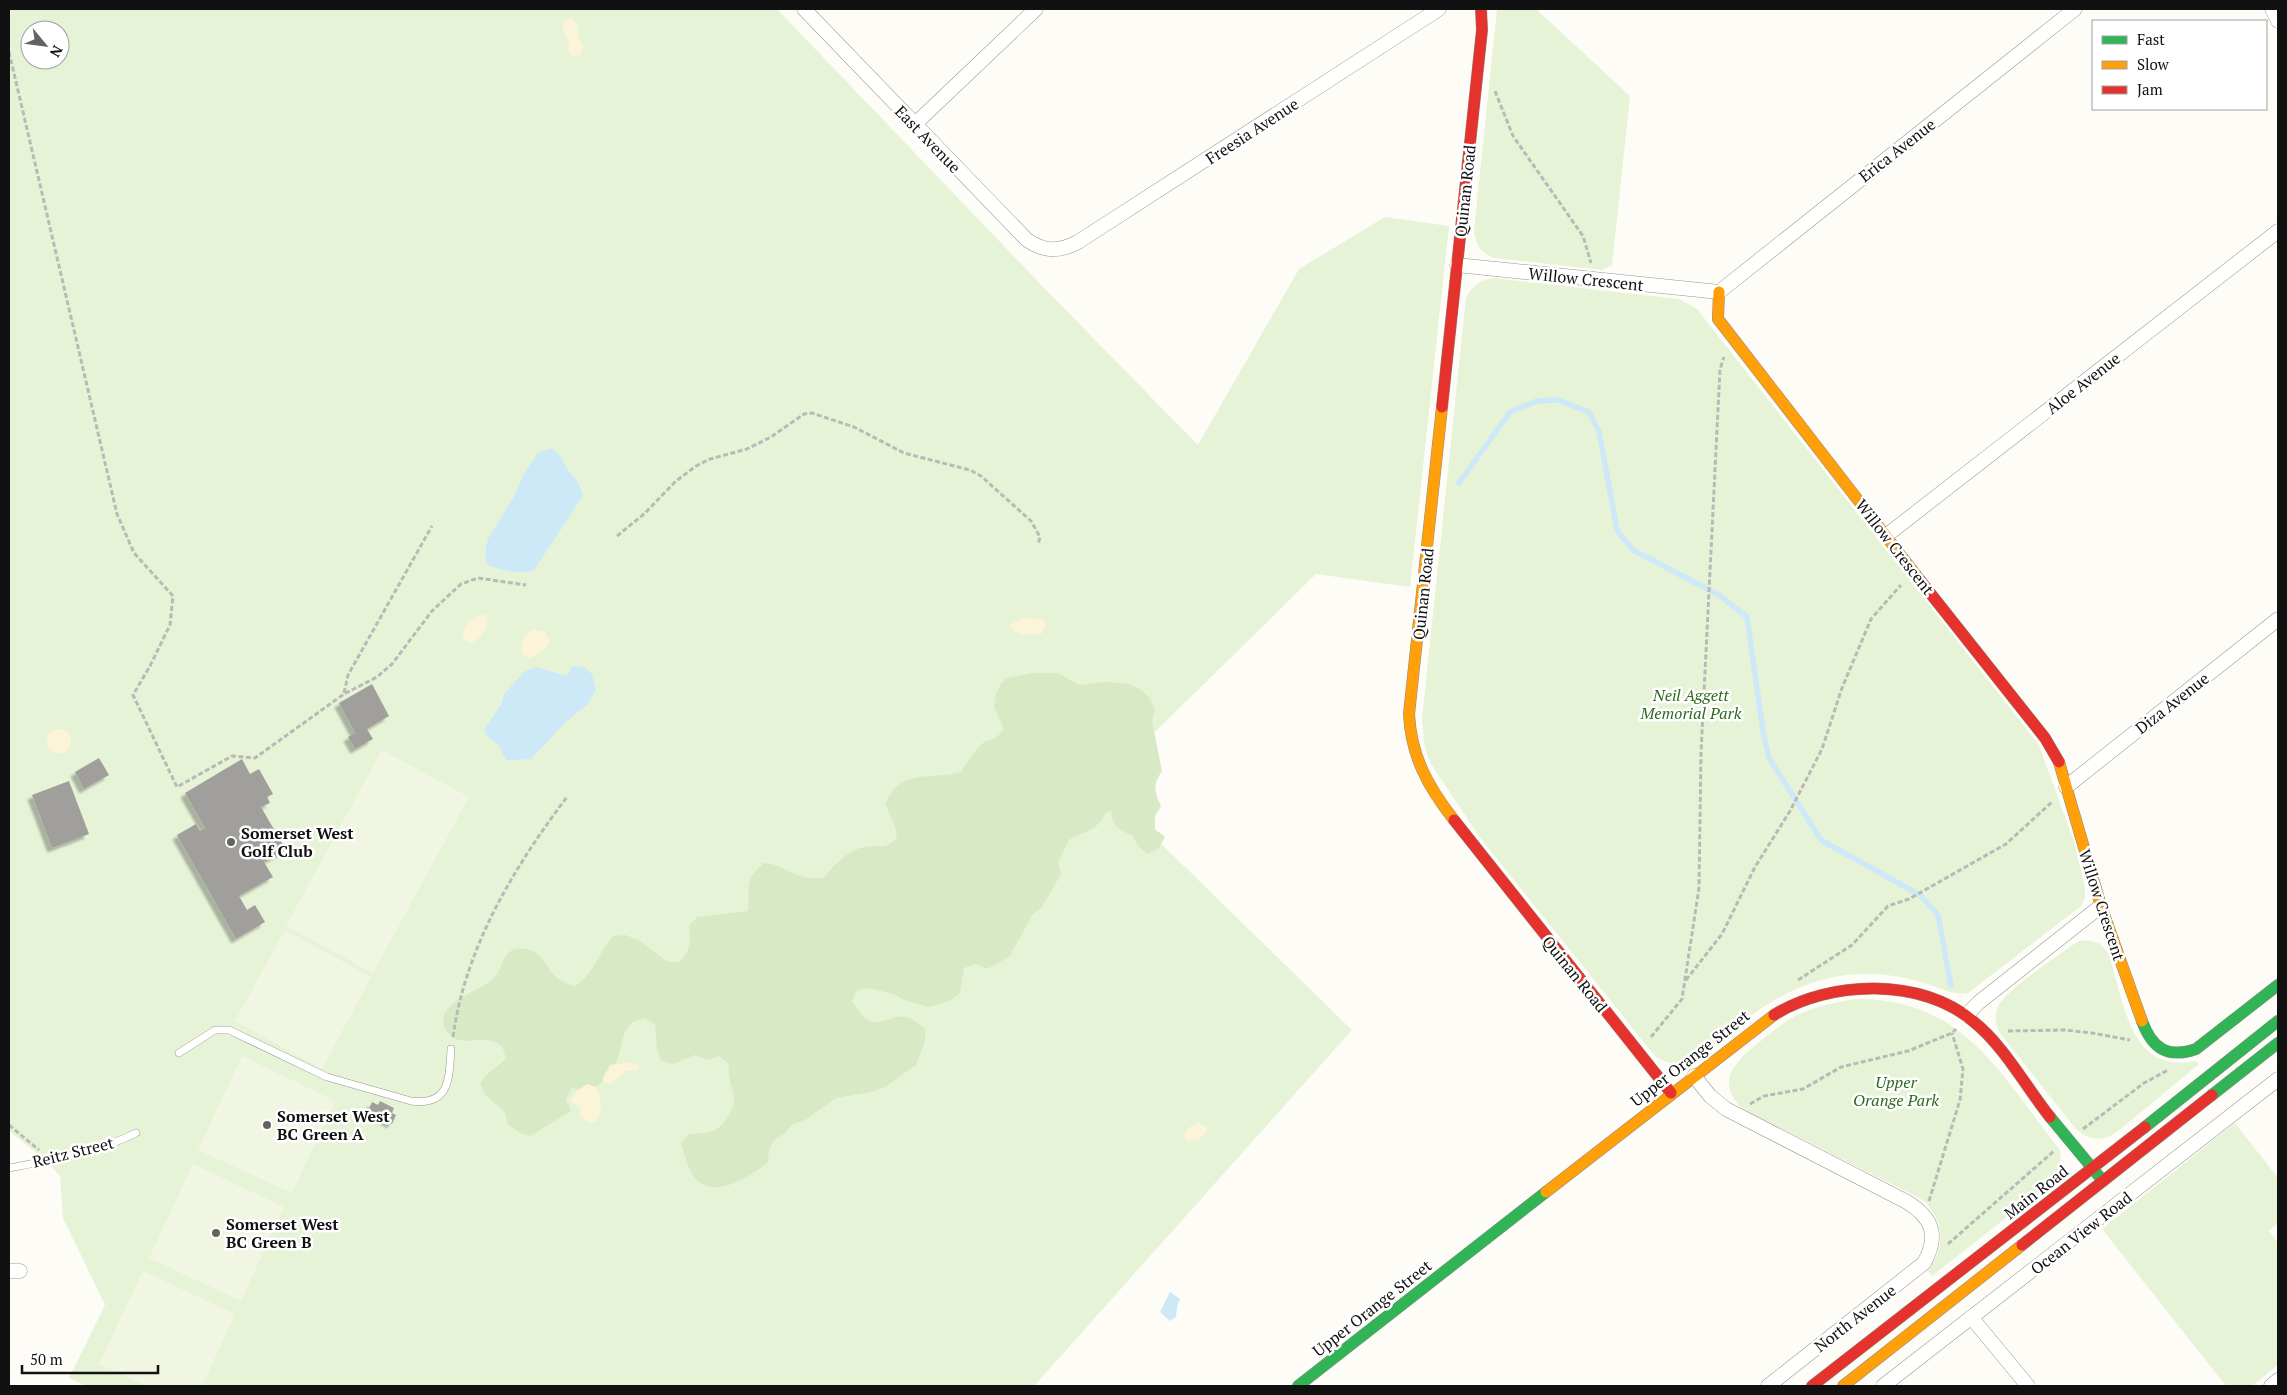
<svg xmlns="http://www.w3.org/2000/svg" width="2287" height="1395" viewBox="0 0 2287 1395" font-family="'PT Serif',serif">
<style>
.green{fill:#e7f3d7;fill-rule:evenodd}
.forest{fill:#d8eac5}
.sand{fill:#fcf4d9}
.pitch{fill:#f0f6e1}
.water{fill:#cde8f7}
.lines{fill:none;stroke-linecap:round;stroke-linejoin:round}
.stream{stroke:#cde8f7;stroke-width:5.5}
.building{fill:#a19f9c;filter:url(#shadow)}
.lane-casing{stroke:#979795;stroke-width:8}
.street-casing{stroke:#979795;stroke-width:15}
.fast-casing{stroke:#8e8d8b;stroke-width:12}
.slow-casing{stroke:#8e8d8b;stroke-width:12}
.jam-casing{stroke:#8e8d8b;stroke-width:12}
.path{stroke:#b9b9b8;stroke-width:3;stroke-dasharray:5 2.5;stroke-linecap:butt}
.lane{stroke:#fffffe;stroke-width:7}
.street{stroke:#fffffe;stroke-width:14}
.fast{stroke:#30b455;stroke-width:11}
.slow{stroke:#ff9f0a;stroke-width:11}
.jam{stroke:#e5322d;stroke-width:11}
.poi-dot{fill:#646362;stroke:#fff;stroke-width:2}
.labels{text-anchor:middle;stroke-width:5;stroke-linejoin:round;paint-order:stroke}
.street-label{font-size:16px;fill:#111;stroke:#fff}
.park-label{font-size:16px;font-style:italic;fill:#2f6b1f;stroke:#fff}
.poi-label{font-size:16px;font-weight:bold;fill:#111;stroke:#fff;text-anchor:start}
</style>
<defs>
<filter id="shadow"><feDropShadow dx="-4.5" dy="4.5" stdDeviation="1" flood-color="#0004"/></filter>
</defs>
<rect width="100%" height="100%" fill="#fdfcf7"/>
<path class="green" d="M9 9H777L1049 293 1198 445 1299 269 1385 217 1449 226 1410 587 1316 574 1101 785 1352 1030 1034 1386H86L69 1378 105 1305 63 1218 60 1176 46 1160 9 1131ZM30 30H60V60H30Z
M1497 9H1536L1630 96 1612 265 1602 270 1495 258C1481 254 1475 244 1474 230Z
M1493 278 1679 299 1697 309 2039 745 2074 842 2085 888V898L2081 906 1968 993C1953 996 1939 987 1924 983 1909 978 1892 975 1875 974 1822 971 1777 994 1736 1027 1722 1039 1708 1054 1691 1063 1677 1066 1666 1064 1655 1056L1481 839 1431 764 1425 749 1422 719 1466 298C1472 286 1480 280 1493 278Z
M2084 940 2099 943 2108 953C2125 999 2127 1075 2196 1061L2199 1064 2117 1132C2102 1142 2088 1141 2075 1128L2000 1033C1996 1025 1994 1016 1998 1007 2005 990 2059 955 2077 942Z
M1855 999C1964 998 2000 1074 2060 1150L2061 1168 2052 1182 1932 1276 1928 1271C1946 1247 1945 1221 1923 1200L1744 1110C1711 1081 1739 1058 1763 1039 1776 1029 1787 1019 1802 1013 1819 1006 1836 1002 1855 999Z
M2235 1123 2278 1178V1223L2269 1231 2278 1243V1365L2252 1386H2226L2102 1229Z"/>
<path class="forest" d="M1032 673H1058L1079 685 1105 682 1129 684 1140 689 1149 697 1155 709 1152 721 1162 771C1153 785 1154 790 1161 806L1155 816V829L1165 837 1159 848 1148 854 1138 846 1132 835C1118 830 1112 825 1111 811L1106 812C1097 832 1086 830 1069 840L1058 862 1061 874 1042 907 1033 914 1009 957 987 969 976 964 964 968 960 993 950 1001 928 1007 904 1000 893 994 869 988 857 990 852 1001C856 1006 861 1016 867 1019 879 1028 892 1014 905 1017 913 1018 919 1024 925 1029V1041L916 1065 885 1087 872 1092 836 1098 805 1120 793 1124 785 1133 775 1139 769 1150 768 1162C751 1176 714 1200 696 1179 688 1171 685 1154 681 1143L689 1134C696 1133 706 1134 713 1131 722 1128 735 1109 734 1099 733 1086 727 1078 729 1064L719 1056 707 1060 695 1055 673 1064 661 1061 657 1049 655 1024 644 1018C641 1019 636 1020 633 1022 623 1029 622 1044 619 1054 611 1077 597 1095 572 1088L566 1099 571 1111 530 1136 518 1132 508 1124 505 1112 486 1096 480 1084C487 1071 496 1069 506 1058L502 1046C499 1044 495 1042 492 1041 477 1037 456 1048 446 1030 431 1004 479 992 493 979 505 967 501 945 526 949 549 952 543 979 575 986 594 974 598 953 613 936L626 935 638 940 668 962H680C691 948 691 943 689 926L697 917 748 911C751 886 742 882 764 863 789 865 793 881 823 878 834 866 847 850 864 847 881 844 883 851 897 838L895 826 885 804C902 767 928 781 961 772L975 751 984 742 996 738 1004 729 994 707 996 694 1001 683 1007 678Z"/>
<path class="sand" d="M571 18 578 25V36L584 47 579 56 572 55 568 49 569 40 563 31 564 22Z
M485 614 487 616C489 627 480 644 467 642L462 636C465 623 472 616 485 614Z
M1024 618 1042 619 1046 623 1045 628 1041 634C1031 636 1020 636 1011 629V624Z
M533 629 545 632 549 640 545 650 530 658 522 653C520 643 524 635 533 629Z
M47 741a12 12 0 1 1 24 0a12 12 0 1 1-24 0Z
M625 1063 637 1064 640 1066 637 1070 626 1071 611 1084 604 1082 603 1078 610 1065Z
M588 1084 596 1087C605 1101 602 1137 580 1116V1107L571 1101C572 1094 582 1087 588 1084Z
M1199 1123 1207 1127V1131L1199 1139 1186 1141 1184 1135C1188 1129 1191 1124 1199 1123Z"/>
<path class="pitch" d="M382 750 469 797 373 973 286 926Z
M285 930 371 977 322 1069 235 1021Z
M242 1056 335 1101 292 1193 198 1150Z
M193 1164 284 1207 241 1301 149 1258Z
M143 1271 235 1314 202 1386H147L99 1364Z"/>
<path class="water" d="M552 448C563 457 562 461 569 471 577 482 580 482 583 496L534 570C518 576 503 570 487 565L485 553 488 539 513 498 525 472 538 453Z
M572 666 584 667 592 674 596 690 587 705 567 721 531 759 506 760 499 746 486 735 484 730 502 703 504 694 524 672 536 667 564 675H568Z
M1170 1292 1180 1299 1177 1307 1176 1317 1170 1321 1160 1312Z"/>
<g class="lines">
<path class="stream" d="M1459 483 1510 412 1537 401 1558 400 1589 412 1599 431 1617 530 1633 550 1719 595 1747 617 1763 731 1769 758 1821 840 1920 895 1938 915 1951 986"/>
</g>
<path class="building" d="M372 684 389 716 367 729 373 739 355 749 348 737 355 733 339 703Z
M99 758 109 775 84 789 75 772Z
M242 759 250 774 259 769 273 794 267 797 270 803 261 807 286 850 264 862 273 877 239 896 247 910 255 905 265 922 236 939 177 835 196 824 200 831 205 828 185 793Z
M69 781 89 834 52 848 32 795Z
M380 1101 394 1108 392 1113 396 1115 392 1124 368 1111 372 1102 378 1105Z"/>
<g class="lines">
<g class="lane-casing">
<path id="lane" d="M179 1053 215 1030H229L327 1077 411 1101C450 1106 449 1079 451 1049
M9 1168C51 1160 98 1152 136 1133"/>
</g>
<g class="street-casing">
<path id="street" d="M804 9 1027 240C1045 252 1059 252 1078 242L1439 9
M2272 9 2278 21
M914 125 1036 9
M1457 265 1719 292 2075 9
M1887 535 2278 231
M2066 787 2278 619
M1967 1015 1978 1003 2101 906
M1694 1076 1710 1096 1726 1109 1907 1202C1933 1218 1939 1236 1924 1263L1768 1386
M9 1271H20
M1971 1317 2028 1386
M1883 1386 2278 1079
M2271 1386 2278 1380"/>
</g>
<g class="fast-casing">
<path id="fast" d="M2142 1021C2152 1048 2167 1059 2196 1049L2278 985
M2212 1095 2278 1043
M2050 1117 2103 1181
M2145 1127 2278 1021
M1298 1386 1546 1192"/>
</g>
<g class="slow-casing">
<path id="slow" d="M1719 292 1718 319 1919 579
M1442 407 1409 714C1411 756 1428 787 1454 820
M2059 762 2101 906 2142 1021
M1546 1192 1774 1015
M1843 1386 2022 1245"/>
</g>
<g class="jam-casing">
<path id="jam" d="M1442 407 1482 30 1481 9
M1919 579 2045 738 2059 762
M1454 820 1671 1093
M1774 1015C1830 980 1922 977 1974 1022 2004 1046 2026 1087 2050 1117
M2022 1245 2212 1095
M1812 1386 2145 1127"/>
</g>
<path class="path" d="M9 52 117 514 134 553 173 596 170 625 150 666 133 695 177 787 232 756 255 758 344 694 377 677 392 664 432 611 461 584 478 578 526 585
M1495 91 1513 136 1583 236 1591 263
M617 536 644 514 676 481 696 466 710 459 747 449 771 437 804 414 812 413 854 427 904 453 970 470 981 476 1031 521 1040 537 1038 545
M344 693 348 675 432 526
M1686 980 1722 934 1755 867 1790 811 1822 749 1842 688 1871 619 1901 585
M1798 980 1852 945 1888 906 1909 899 2006 844 2052 802
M2008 1031 2065 1030 2092 1033 2130 1040
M453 1037C465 948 514 867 567 797
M1651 1037 1682 999 1699 888 1701 753 1720 369 1724 357
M1750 1104 1764 1096 1803 1089 1841 1067 1908 1051 1952 1033 1956 1029
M9 1125 39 1150
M2083 1129 2144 1083 2168 1070
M1929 1201 1960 1100 1963 1069 1952 1033
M1948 1244 2054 1151"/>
<use href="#lane" class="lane"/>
<use href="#street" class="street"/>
<use href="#fast" class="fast"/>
<use href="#slow" class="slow"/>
<use href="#jam" class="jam"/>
</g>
<g class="poi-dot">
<circle cx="231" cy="842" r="5"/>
<circle cx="267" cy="1125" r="5"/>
<circle cx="216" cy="1233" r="5"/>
</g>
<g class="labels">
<g class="street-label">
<text transform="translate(1252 131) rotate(-33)" y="6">Freesia Avenue</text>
<text transform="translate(928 139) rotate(46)" y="6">East Avenue</text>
<text transform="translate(1897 150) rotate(-38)" y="6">Erica Avenue</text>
<text transform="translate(1465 191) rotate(-84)" y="6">Quinan Road</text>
<text transform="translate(1586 279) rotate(6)" y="6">Willow Crescent</text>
<text transform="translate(2083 383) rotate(-38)" y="6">Aloe Avenue</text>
<text transform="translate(1895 547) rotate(52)" y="6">Willow Crescent</text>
<text transform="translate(1423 594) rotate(-84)" y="6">Quinan Road</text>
<text transform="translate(2172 703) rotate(-38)" y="6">Diza Avenue</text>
<text transform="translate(2102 905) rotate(72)" y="6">Willow Crescent</text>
<text transform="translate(1575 974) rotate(51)" y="6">Quinan Road</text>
<text transform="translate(1690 1058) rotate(-38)" y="6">Upper Orange Street</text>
<text transform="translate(73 1152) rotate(-14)" y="6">Reitz Street</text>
<text transform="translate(2036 1192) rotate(-38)" y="6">Main Road</text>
<text transform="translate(2081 1233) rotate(-38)" y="6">Ocean View Road</text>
<text transform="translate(1372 1308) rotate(-38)" y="6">Upper Orange Street</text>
<text transform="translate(1855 1318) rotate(-38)" y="6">North Avenue</text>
</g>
<g class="park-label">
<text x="1691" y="701">Neil Aggett<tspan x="1691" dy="18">Memorial Park</tspan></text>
<text x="1896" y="1088">Upper<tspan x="1896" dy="18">Orange Park</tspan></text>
</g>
<g class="poi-label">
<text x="241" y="839">Somerset West<tspan x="241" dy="18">Golf Club</tspan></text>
<text x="277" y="1122">Somerset West<tspan x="277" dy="18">BC Green A</tspan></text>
<text x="226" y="1230">Somerset West<tspan x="226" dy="18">BC Green B</tspan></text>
</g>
</g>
<rect width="2287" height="1395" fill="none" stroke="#111111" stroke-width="20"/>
<rect x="2092" y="20" width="175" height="90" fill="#ffffff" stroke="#a0a0a0"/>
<rect x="2102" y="36" width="25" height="8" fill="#30b455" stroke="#a0a0a0"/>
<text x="2137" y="45" font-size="15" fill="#111111">Fast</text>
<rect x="2102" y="61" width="25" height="8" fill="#ff9f0a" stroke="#a0a0a0"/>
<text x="2137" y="70" font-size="15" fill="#111111">Slow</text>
<rect x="2102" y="86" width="25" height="8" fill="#e5322d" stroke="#a0a0a0"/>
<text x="2137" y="95" font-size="15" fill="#111111">Jam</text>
<g transform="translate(45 45) rotate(119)"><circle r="24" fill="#ffffff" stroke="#a0a0a0"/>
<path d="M0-4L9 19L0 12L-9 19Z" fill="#646362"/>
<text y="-8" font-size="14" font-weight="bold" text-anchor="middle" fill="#111111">N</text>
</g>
<path d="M22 1365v8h136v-8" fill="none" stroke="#111111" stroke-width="2.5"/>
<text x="30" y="1365" font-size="15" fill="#111111" stroke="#ffffff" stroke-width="4" paint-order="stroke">50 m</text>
</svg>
